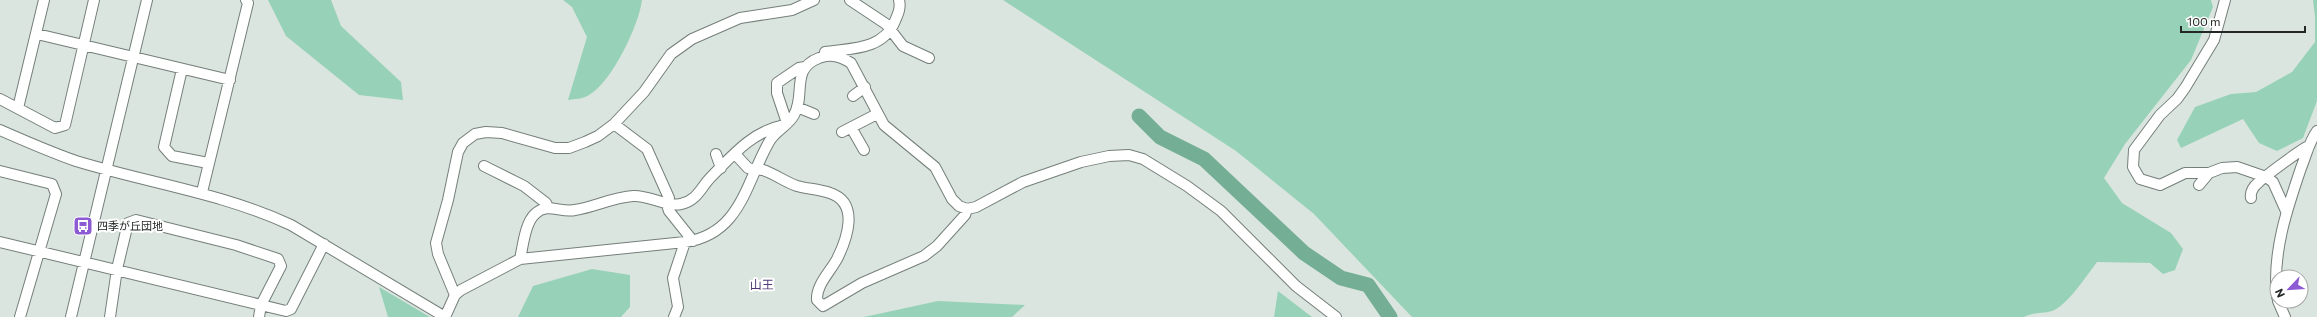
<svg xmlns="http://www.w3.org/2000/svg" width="2317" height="317" viewBox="0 0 2317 317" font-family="Commissioner,'Noto Sans JP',sans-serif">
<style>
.green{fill:#97d2b8}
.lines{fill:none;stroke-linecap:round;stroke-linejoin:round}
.river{stroke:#74ae95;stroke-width:15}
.minor-casing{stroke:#757f7a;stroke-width:12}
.minor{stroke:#fff;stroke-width:10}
.labels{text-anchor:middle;stroke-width:4;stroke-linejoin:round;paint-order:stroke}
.poi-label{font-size:11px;fill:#232725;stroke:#fff;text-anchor:start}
.neighbourhood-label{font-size:12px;fill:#4f3874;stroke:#fff}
</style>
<rect width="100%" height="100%" fill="#dae5df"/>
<path class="green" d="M268 0H331L341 26 401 82 403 100 359 95 286 36Z
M563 0H642C639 25 612 82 589 95 584 99 574 99 568 100L587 37 572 7Z
M1003 0H2211L2213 7 2191 60 2125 144 2104 178 2122 203 2171 233 2183 249 2175 270 2163 274 2150 263 2097 262C2087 275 2067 306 2052 311 2042 314 2033 312 2024 317H1412L1314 214 1236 151Z
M2313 0H2317V101L2303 138 2277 151 2259 143 2243 119 2181 148 2177 140 2195 107 2231 94 2256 92 2292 72 2315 42V16Z
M592 269 630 275V307L621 317H518L533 286Z
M379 287 430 317H388Z
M1278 291 1312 317H1274Z
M938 301 1025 305 1012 317H864Z"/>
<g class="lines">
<path class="river" d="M1139 116 1160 137 1204 159 1304 253 1341 278 1368 285 1390 317"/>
<g class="minor-casing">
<path id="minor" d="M850 0 886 24 903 46 929 58
M2225 0 2214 40 2185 88 2177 99 2160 115 2134 150 2133 167 2140 179 2160 185 2185 173H2209L2222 168 2237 167 2266 177 2273 182 2286 211
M37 34 230 80
M825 52C852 48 883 50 895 21 898 14 901 8 899 0
M182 69 164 147 172 156 208 163
M853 96 865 87
M0 99 55 128 65 125 94 0
M797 107 814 114
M18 108 44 0
M787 123 777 93V83L799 68 805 67
M614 124 647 149 669 198 667 205 669 211 693 241
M852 129 864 150
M0 130C25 141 50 152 76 161 148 183 222 193 291 225L445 317
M842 132 877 114
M716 154 721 168
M735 154 748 168C753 170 758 169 763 170 775 174 785 182 797 186 808 189 819 189 830 193 860 203 847 239 837 259 830 272 816 285 817 300L823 306 862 283 924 256 937 246 965 215 967 209
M484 166 524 186 546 203 548 207
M0 171 52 184 56 194 20 317
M2199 185 2209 173
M202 192 248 3 246 0
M2251 198C2250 192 2254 186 2259 182 2264 177 2304 147 2309 146
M0 242 286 311 291 309 324 244
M520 259C523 246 525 223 535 214 547 202 560 213 575 210 594 207 614 197 633 196 649 195 666 207 681 204 697 201 701 187 711 177 732 156 752 132 781 126
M455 295 438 254 436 243 448 200 458 152 463 143 475 134 486 132 502 133 555 148H569L585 142 598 136 614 124 644 92 671 54 692 39 740 18 792 10 814 0
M2277 297C2272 253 2287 209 2301 168 2306 156 2309 142 2317 131
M2278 301 2285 317
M71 317 147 0
M110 317 117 269 128 223 136 220 236 245 278 259 281 266 261 305 259 317
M445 317 455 295 461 290 520 259 685 242C741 234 746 182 769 142 775 131 788 126 794 115 806 94 790 69 819 58 831 53 841 57 851 63L884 125 935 167 952 199 959 206 967 209 976 207 1023 182 1081 162 1109 156 1129 155 1143 159 1187 186 1221 211 1296 286 1336 317
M674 317 678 307 673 278 685 242"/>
</g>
<use href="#minor" class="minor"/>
</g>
<defs>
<g id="bus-square" transform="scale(1)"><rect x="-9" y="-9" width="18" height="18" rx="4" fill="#8c5ad3" stroke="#fff"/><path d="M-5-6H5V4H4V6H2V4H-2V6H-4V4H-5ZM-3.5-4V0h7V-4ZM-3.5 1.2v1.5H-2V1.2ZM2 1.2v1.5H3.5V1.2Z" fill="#fff"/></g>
</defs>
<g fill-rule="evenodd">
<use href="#bus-square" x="83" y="226"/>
</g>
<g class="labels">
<g class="poi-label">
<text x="97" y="230">四季が丘団地</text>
</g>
<g class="neighbourhood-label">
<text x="762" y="289">山王</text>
</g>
</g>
<g transform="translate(2289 289) rotate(245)"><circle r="19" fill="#ffffff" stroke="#a7a9a8"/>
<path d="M0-3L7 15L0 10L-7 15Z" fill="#8c5ad3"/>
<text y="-6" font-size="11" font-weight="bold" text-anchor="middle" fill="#232725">N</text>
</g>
<path d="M2181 26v6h124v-6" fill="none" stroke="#232725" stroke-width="2"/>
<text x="2187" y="26" font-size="12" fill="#232725" stroke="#ffffff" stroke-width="3" paint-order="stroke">100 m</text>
</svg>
